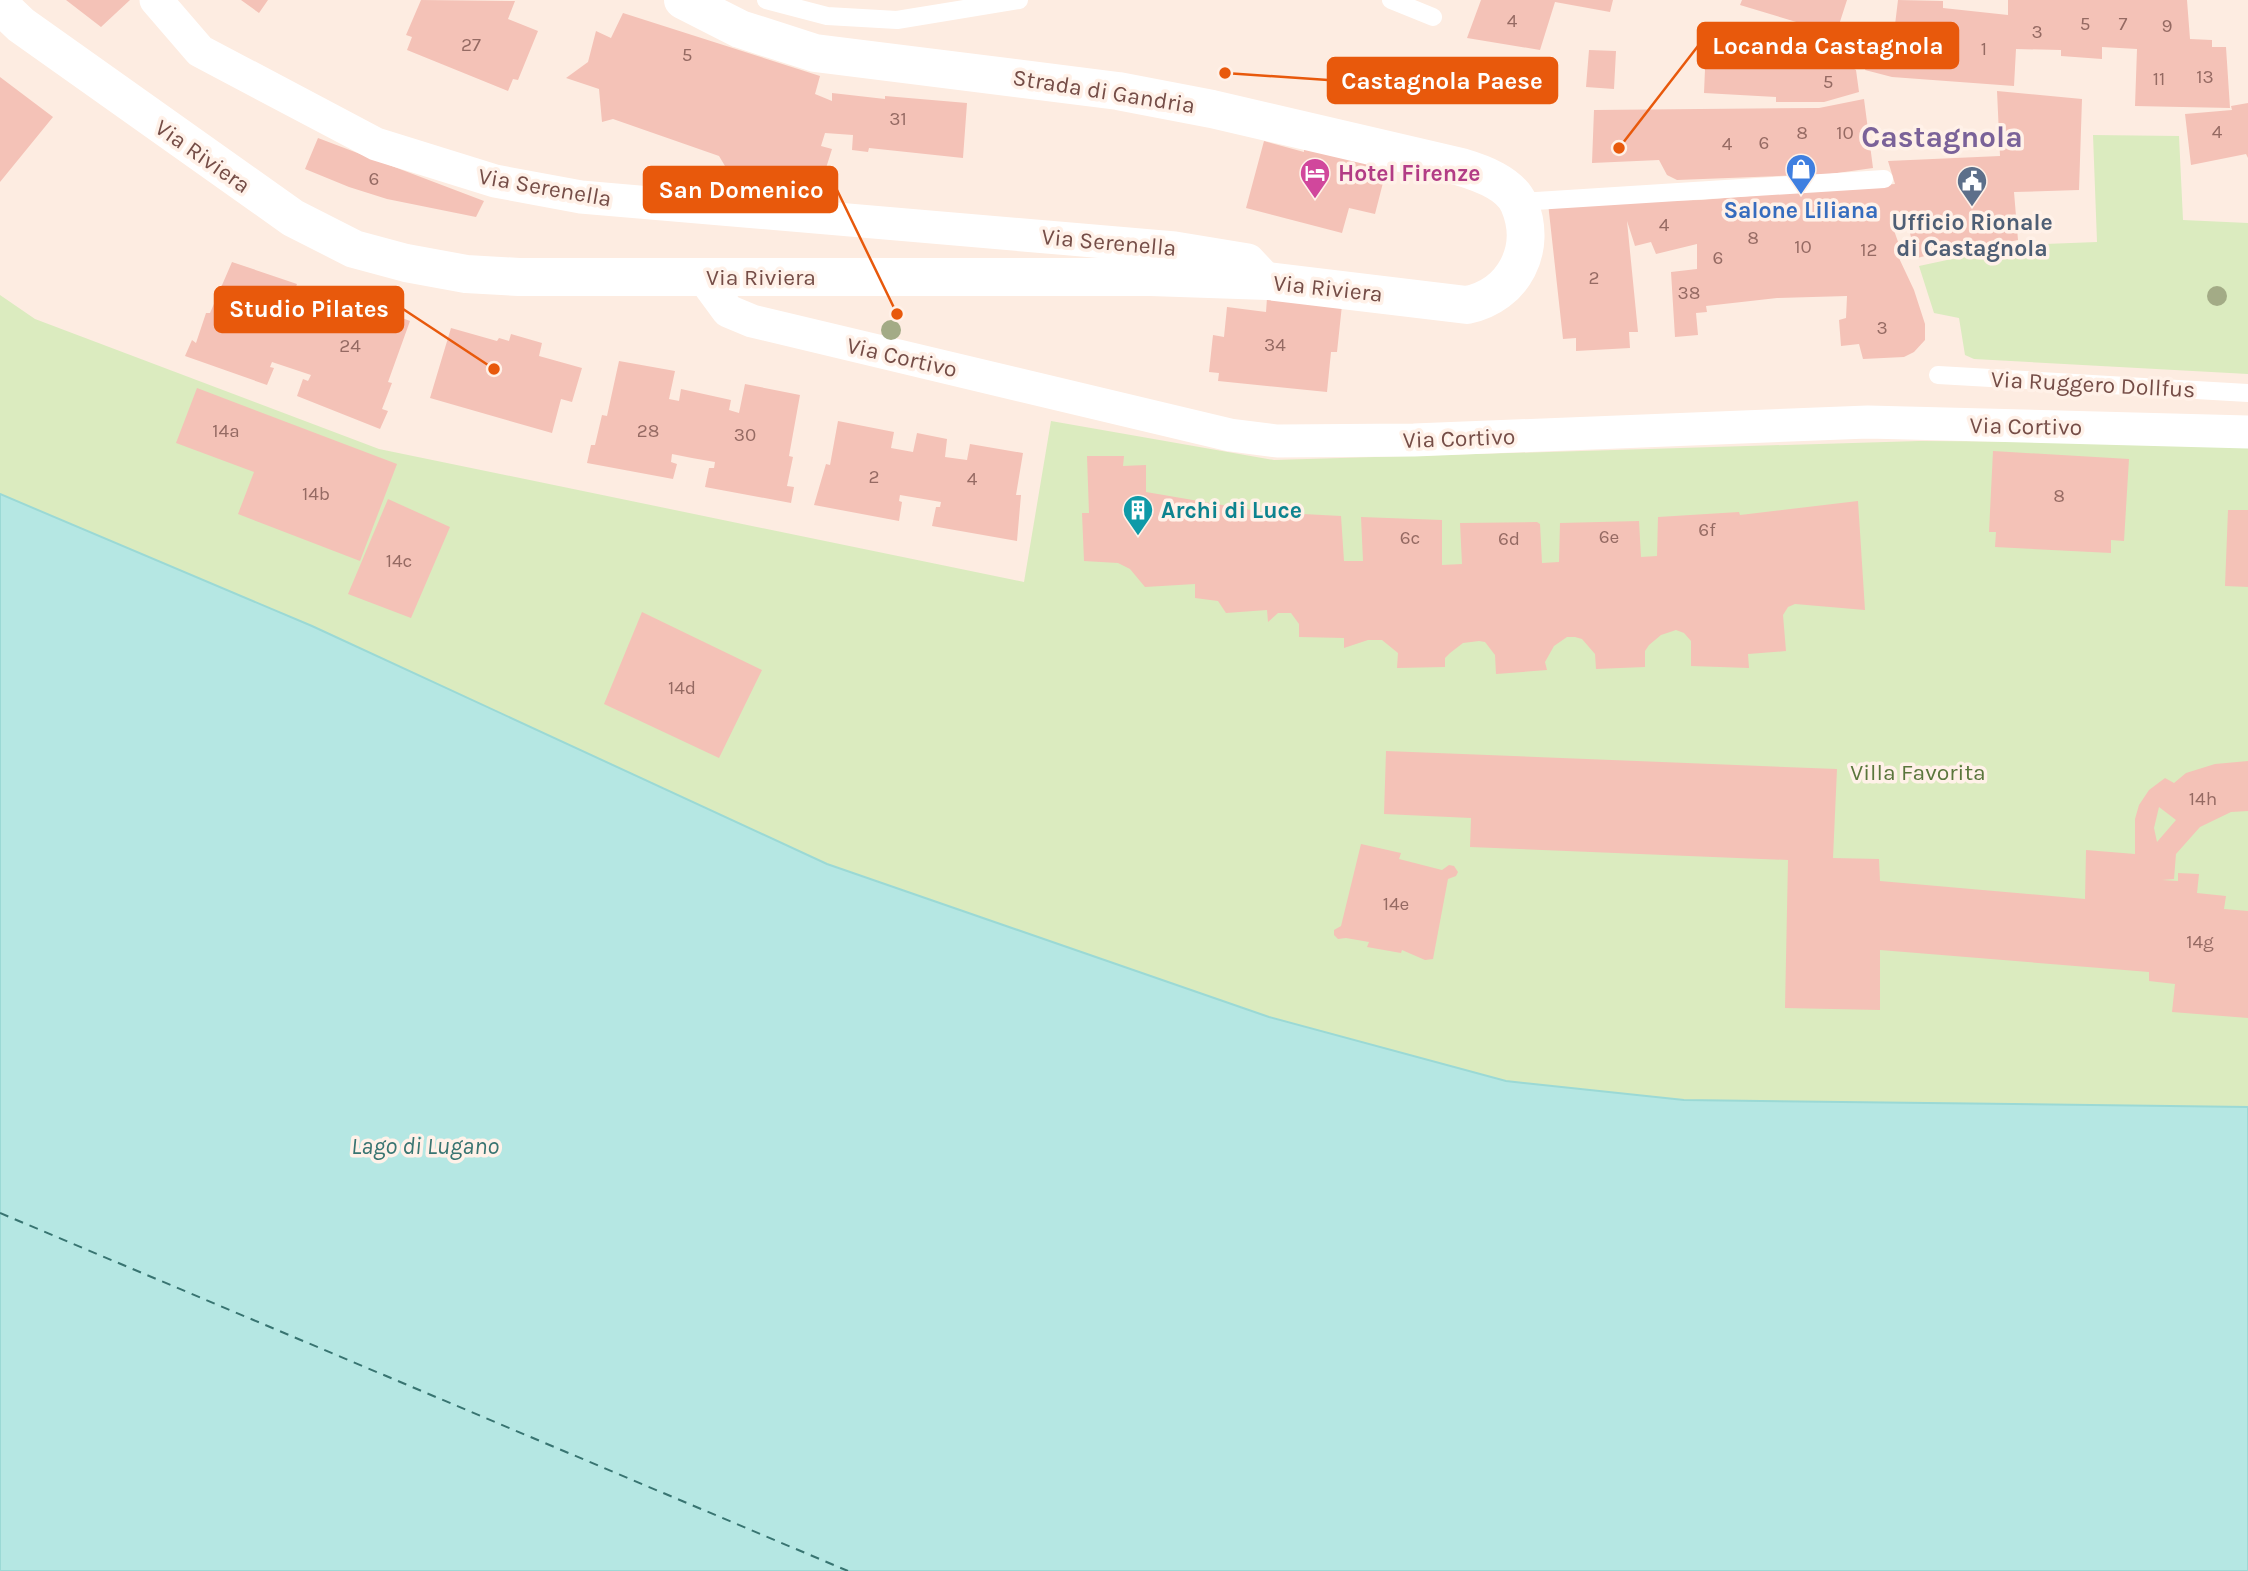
<svg xmlns="http://www.w3.org/2000/svg" width="2248" height="1571" viewBox="0 0 2248 1571" font-family="Karla,sans-serif">
<style>
.green{fill:#dbebbf}
.water{fill:#b5e7e3;stroke:#9bd9d5;stroke-width:2}
.lines{fill:none;stroke-linecap:round;stroke-linejoin:round}
.ferry{stroke:#387471;stroke-width:2;stroke-dasharray:9 7;stroke-linecap:butt}
.building{fill:#f4c2b7;fill-rule:evenodd}
.service{stroke:#fff;stroke-width:18}
.minor{stroke:#fff;stroke-width:33}
.secondary{stroke:#fff;stroke-width:38}
.tree{fill:#a3ab86}
.labels{text-anchor:middle;stroke-width:7;stroke-linejoin:round;paint-order:stroke}
.number-label{font-size:19px;fill:#956a63}
.street-label{font-size:23px;fill:#754d47;stroke:#fff1e8}
.hotel-label{font-size:23px;font-weight:bold;fill:#b23c85;stroke:#fff1e8;text-anchor:start}
.shop-label{font-size:23px;font-weight:bold;fill:#366cbe;stroke:#fff1e8}
.service-label{font-size:23px;font-weight:bold;fill:#4e5e75;stroke:#fff1e8}
.culture-label{font-size:23px;font-weight:bold;fill:#0d838f;stroke:#fff1e8;text-anchor:start}
.park-label{font-size:23px;fill:#5a763c;stroke:#fff1e8}
.water-label{font-size:24px;font-style:italic;fill:#387471;stroke:#fff1e8}
.district-label{font-size:30px;font-weight:bold;fill:#7a6299;stroke:#fff1e8}
.leader{fill:none;stroke:#e8590c;stroke-width:2.5}
.callout-dot{fill:#e8590c;stroke:#fff1e8;stroke-width:2.5}
.callout{fill:#e8590c;stroke:#e8590c;stroke-width:2.5}
.callout-label{font-size:24px;text-anchor:middle;font-weight:bold;fill:#fff}
</style>
<rect width="100%" height="100%" fill="#fdece1"/>
<path class="green" d="M2093 135 2179 136 2183 220 2248 223V374L1974 359 1965 355 1959 318 1934 313 1919 266 2017 245 2097 242Z
M0 295 35 319 379 449 1024 582 1051 421 1274 460 1919 441 2248 443V1107L1684 1100 1506 1081 1269 1017 827 864 312 626 0 494Z"/>
<path class="water" d="M0 494 312 626 827 864 1269 1017 1506 1081 1684 1100 2248 1107V1571H0Z"/>
<g class="lines">
<path class="ferry" d="M0 1213 848 1571"/>
</g>
<path class="building" d="M66 0H130L101 27Z
M241 0H268L259 13Z
M421 0 515 1 508 19 538 31 518 80 513 79 508 91 407 50 412 37 406 35Z
M1481 0H1613L1610 12 1555 2 1540 50 1467 38Z
M1742 0H1847L1836 34 1740 5Z
M1898 0 1943 1V8L2008 15V0H2187L2190 39 2212 40V47H2226L2230 108 2135 106 2137 49 2102 47V59L2061 56V50L2016 49 2014 86 1892 77 1865 70 1878 28 1894 33Z
M623 13 820 76 815 94 832 101V93L885 99V96L967 103 963 158 869 148 868 152 852 150 853 135 825 133 821 146 832 149 821 184 759 170 746 177 728 171 719 156 613 119 602 122 599 89 566 78 588 62 596 31 611 38Z
M1707 22 1775 26 1856 70 1859 92 1824 102H1776V97L1704 93Z
M1589 50 1616 51 1614 89 1586 87Z
M0 77 53 117 0 182Z
M1997 91 2082 99 2079 190 2014 192 2018 240 1942 256 1941 252 1917 258 1905 216 1890 219 1903 256H1898L1914 290 1925 324V340L1914 352 1904 357 1863 359 1859 344 1841 346 1839 320 1846 318 1847 296 1777 298 1706 306 1707 312 1696 313 1698 335 1675 337 1671 272 1697 269V244L1656 254 1651 242 1635 246 1627 221 1638 332H1629L1630 348 1576 351V338L1563 339 1548 203 1701 200 1895 184 1888 161 2000 156Z
M1864 99 1873 168 1830 174 1677 180 1667 175 1659 160 1592 163 1594 110 1819 108Z
M2248 103V158L2246 154 2191 165 2185 114 2232 110 2231 106Z
M318 138 484 201 476 217 387 199 349 187 305 169Z
M1264 141 1304 152V147L1387 167 1375 214 1349 208 1342 233 1246 208Z
M232 262 297 284 291 300 346 319 353 299 410 321 388 382 392 383 382 409 388 411 380 429 297 396 303 379 308 381 311 375 272 362 270 367 274 368 267 385 185 356 192 340 196 343 206 313H210Z
M1267 298 1342 305 1337 352H1331L1327 392 1218 381 1219 373 1209 372 1213 335 1224 337 1227 307 1266 312Z
M451 328 497 341 499 338 509 341 511 334 542 343 539 356 582 368 572 402 561 399 552 433 430 398Z
M619 361 675 371 669 399 679 401 681 389 731 400 729 410 739 413 745 384 800 395 789 456 793 457 787 486 794 487 791 503 705 487 709 468H714L715 462 692 458 672 454 671 462 677 464 673 479 587 463 591 445H595L602 415 607 416Z
M197 388 397 464 360 561 238 514 254 472 176 443Z
M838 421 894 432 891 448 913 452 917 433 947 439 945 457 967 460 970 444 1023 453 1016 495H1021L1017 541 932 526 936 507H940L941 502 900 495 899 501 902 502 899 521 814 505 826 464 830 465Z
M1993 451 2129 459 2124 541 2111 540V553L1995 547 1996 532H1989Z
M1087 456H1124L1123 466 1146 465V492L1263 512 1341 516 1344 561H1363L1361 517 1442 520V565L1462 564 1460 523 1537 522 1540 524 1542 563 1559 562 1560 523 1639 521 1641 557 1657 556 1658 517 1739 512 1740 515 1858 501 1865 610 1795 604 1788 607 1783 615 1786 651 1748 654 1749 668 1691 666V641L1684 633 1676 630 1661 635 1649 645 1645 651V667L1596 669 1595 654 1582 639 1575 637H1567L1554 646 1545 662 1547 670 1496 674 1495 655 1485 642 1479 641 1463 643 1450 653 1445 658V667L1397 668 1398 653 1382 640H1368L1344 648V638L1299 637V624L1291 613H1278L1268 622 1267 610 1226 613 1218 601 1195 598V584L1145 587 1130 569 1118 563 1084 561 1082 513H1089Z
M388 499 450 527 411 618 348 594Z
M2228 510H2248V587L2225 586Z
M642 612 762 670 719 758 604 704Z
M1386 751 1837 769 1833 858 1879 859 1880 881 2085 899 2086 850 2135 854V819L2139 805 2149 790 2165 778 2174 783 2186 773 2215 764 2248 761V811L2231 812 2200 827 2176 854 2174 879 2162 880 2178 881V873L2199 874 2197 893 2226 896 2224 909 2248 911V1018L2172 1012 2175 984 2149 981V972L1880 950V1010L1785 1008 1788 860 1470 847 1471 818 1384 814ZM2159 807 2176 820 2157 842 2154 828Z
M1361 844 1401 853 1399 859 1442 870 1449 865 1454 866 1458 872 1456 876 1448 879 1433 959 1425 960 1402 950 1401 953 1367 947 1369 942 1346 938 1338 939 1334 935V930L1341 926Z"/>
<g class="lines">
<path class="service" d="M766 0 827 16 897 20 1019 0
M1391 0 1433 17
M1519 202 1884 179
M1938 375 2248 393"/>
<path class="minor" d="M156 0 200 51 376 144 495 181 581 197 1175 248 1248 260 1268 281
M703 277 728 311 752 321 1230 435 1277 441 1414 440 1868 422 2248 432"/>
<path class="secondary" d="M0 5 21 25 293 218 354 249 406 263 466 274 519 277H1151L1268 281 1467 305C1514 295 1538 249 1519 204 1510 183 1481 173 1461 167L1212 109 1118 91 815 53 740 29 683 0"/>
</g>
<g class="tree">
<circle cx="2217" cy="296" r="10"/>
<circle cx="891" cy="330" r="10"/>
</g>
<defs>
<g id="shop-pin" transform="scale(1.575)"><path d="M0 17L-7.5 6A9.5 9.5 0 1 1 7.5 6Z" fill="#3f7fe0" stroke="#fff1e8"/><path d="M-5-2.5h2.3a2.7 3.5 0 0 1 5.4 0H5L5.5 6h-11ZM-1.5-2.5h3a1.5 2.3 0 0 0-3 0Z" fill="#fff"/></g>
<g id="hotel-pin" transform="scale(1.575)"><path d="M0 17L-7.5 6A9.5 9.5 0 1 1 7.5 6Z" fill="#d1479c" stroke="#fff1e8"/><path d="M-6-4.5h1.5V1H6V5H4.5V3h-9V5H-6ZM-4 0a1.8 1.8 0 1 1 3.6 0ZM.5 0V-2.5h3Q6-2.5 6 0Z" fill="#fff"/></g>
<g id="civic-pin" transform="scale(1.575)"><path d="M0 17L-7.5 6A9.5 9.5 0 1 1 7.5 6Z" fill="#5c6f8a" stroke="#fff1e8"/><path d="M-.6-6.5H3V-4.5H.6V-3L4-1V1h2V6H-6V1h2V-1L-.6-3ZM-1.2 2.5V6h2.4V2.5Z" fill="#fff"/></g>
<g id="building-pin" transform="scale(1.575)"><path d="M0 17L-7.5 6A9.5 9.5 0 1 1 7.5 6Z" fill="#0f9aa8" stroke="#fff1e8"/><path d="M-4-6H4V6H1V3H-1V6H-4ZM-2.5-4.3h1.7v1.8h-1.7ZM.8-4.3h1.7v1.8H.8ZM-2.5-1h1.7V.8h-1.7ZM.8-1h1.7V.8H.8Z" fill="#fff"/></g>
</defs>
<g fill-rule="evenodd">
<use href="#shop-pin" x="1801" y="169"/>
<use href="#hotel-pin" x="1315" y="173"/>
<use href="#civic-pin" x="1972" y="181"/>
<use href="#building-pin" x="1138" y="510"/>
</g>
<g class="labels">
<g class="number-label">
<text x="1512" y="27">4</text>
<text x="2085" y="30">5</text>
<text x="2123" y="30">7</text>
<text x="2167" y="32">9</text>
<text x="2037" y="38">3</text>
<text x="471" y="51">27</text>
<text x="1984" y="55">1</text>
<text x="687" y="61">5</text>
<text x="2205" y="83">13</text>
<text x="2159" y="85">11</text>
<text x="1828" y="88">5</text>
<text x="898" y="125">31</text>
<text x="2217" y="138">4</text>
<text x="1802" y="139">8</text>
<text x="1845" y="139">10</text>
<text x="1764" y="149">6</text>
<text x="1727" y="150">4</text>
<text x="374" y="185">6</text>
<text x="1664" y="231">4</text>
<text x="1753" y="244">8</text>
<text x="1803" y="253">10</text>
<text x="1869" y="256">12</text>
<text x="1718" y="264">6</text>
<text x="1594" y="284">2</text>
<text x="1689" y="299">38</text>
<text x="1882" y="334">3</text>
<text x="1275" y="351">34</text>
<text x="350" y="352">24</text>
<text x="226" y="437">14a</text>
<text x="648" y="437">28</text>
<text x="745" y="441">30</text>
<text x="874" y="483">2</text>
<text x="972" y="485">4</text>
<text x="316" y="500">14b</text>
<text x="2059" y="502">8</text>
<text x="1707" y="536">6f</text>
<text x="1609" y="543">6e</text>
<text x="1410" y="544">6c</text>
<text x="1509" y="545">6d</text>
<text x="399" y="567">14c</text>
<text x="682" y="694">14d</text>
<text x="2203" y="805">14h</text>
<text x="1396" y="910">14e</text>
<text x="2200" y="948">14g</text>
</g>
<g class="street-label">
<text transform="translate(1104 91) rotate(9)" y="8">Strada di Gandria</text>
<text transform="translate(203 156) rotate(35)" y="8">Via Riviera</text>
<text transform="translate(545 187) rotate(10)" y="8">Via Serenella</text>
<text transform="translate(1109 242) rotate(5)" y="8">Via Serenella</text>
<text x="761" y="285">Via Riviera</text>
<text transform="translate(1328 288) rotate(6)" y="8">Via Riviera</text>
<text transform="translate(902 357) rotate(13)" y="8">Via Cortivo</text>
<text transform="translate(2093 384) rotate(3)" y="8">Via Ruggero Dollfus</text>
<text transform="translate(2026 426) rotate(1)" y="8">Via Cortivo</text>
<text transform="translate(1459 438) rotate(-2)" y="8">Via Cortivo</text>
</g>
<g class="hotel-label">
<text x="1338" y="181">Hotel Firenze</text>
</g>
<g class="shop-label">
<text x="1801" y="218">Salone Liliana</text>
</g>
<g class="service-label">
<text x="1972" y="230">Ufficio Rionale<tspan x="1972" dy="26">di Castagnola</tspan></text>
</g>
<g class="culture-label">
<text x="1161" y="518">Archi di Luce</text>
</g>
<g class="park-label">
<text x="1918" y="780">Villa Favorita</text>
</g>
<g class="water-label">
<text x="425" y="1154">Lago di Lugano</text>
</g>
<g class="district-label">
<text x="1942" y="147">Castagnola</text>
</g>
</g>
<path class="leader" d="M1619 148L1698 46M1225 73L1328 80M897 314L837 190M494 369L403 309"/>
<g class="callout-dot">
<circle cx="1619" cy="148" r="7"/>
<circle cx="1225" cy="73" r="7"/>
<circle cx="897" cy="314" r="7"/>
<circle cx="494" cy="369" r="7"/>
</g>
<g class="callout">
<rect x="1698" y="23" width="260" height="45" rx="7"/>
<rect x="1328" y="58" width="229" height="45" rx="7"/>
<rect x="644" y="167" width="193" height="45" rx="7"/>
<rect x="215" y="287" width="188" height="45" rx="7"/>
</g>
<g class="callout-label">
<text x="1828" y="54">Locanda Castagnola</text>
<text x="1442" y="89">Castagnola Paese</text>
<text x="741" y="198">San Domenico</text>
<text x="309" y="317">Studio Pilates</text>
</g>
</svg>
